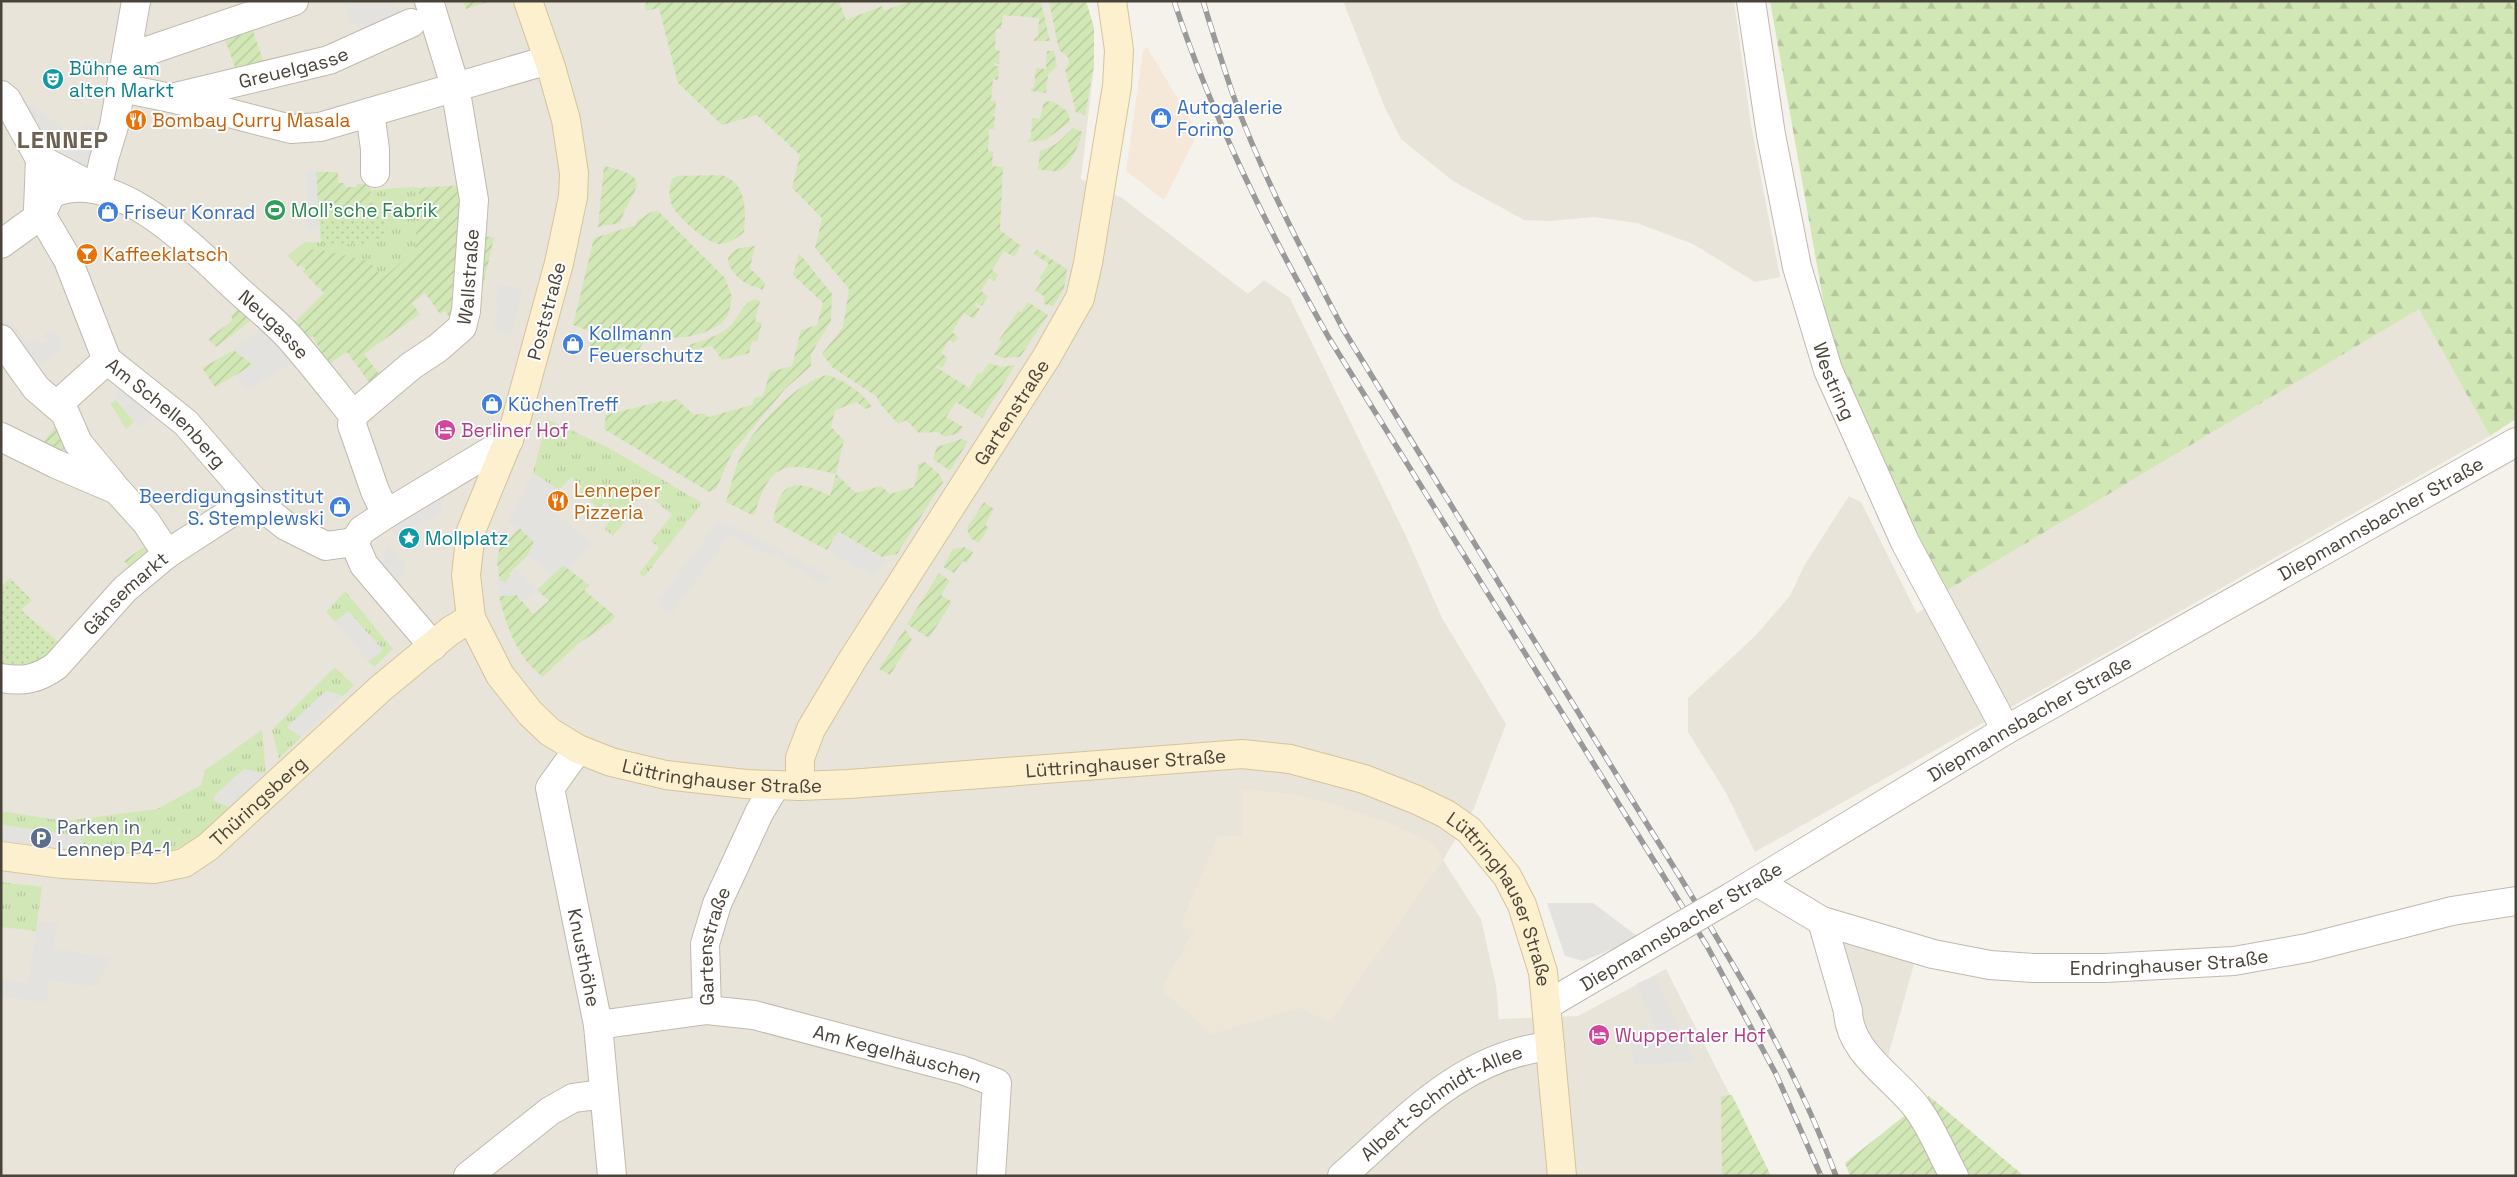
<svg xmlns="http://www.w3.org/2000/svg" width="2517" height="1177" viewBox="0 0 2517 1177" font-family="'Space Grotesk',sans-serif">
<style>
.residential{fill:#e9e4da}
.commercial{fill:#f5e8d8}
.education{fill:#eee6d6}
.grass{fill:url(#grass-tufts)}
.forest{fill:url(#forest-firs)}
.park{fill:url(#park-dots)}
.garden{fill:url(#garden-furrows)}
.parking{fill:#e4e2df}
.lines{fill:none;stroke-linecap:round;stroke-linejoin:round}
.street-casing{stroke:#c1b9ae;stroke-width:30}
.secondary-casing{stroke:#d3c49c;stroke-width:30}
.street{stroke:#fff;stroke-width:28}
.secondary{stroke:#fdf0ce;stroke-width:28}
.rail-casing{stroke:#999;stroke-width:5.5}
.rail{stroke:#fff;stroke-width:4;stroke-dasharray:11;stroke-linecap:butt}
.street-bridge-casing{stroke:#c1b9ae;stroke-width:30;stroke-linecap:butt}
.street-bridge{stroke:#fff;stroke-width:28}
.labels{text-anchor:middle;stroke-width:4;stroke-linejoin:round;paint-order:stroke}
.street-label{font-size:19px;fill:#494339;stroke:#fff}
.culture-label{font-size:19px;fill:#0d838f;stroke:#fff;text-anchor:start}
.shop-label{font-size:19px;fill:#366cbe;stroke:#fff;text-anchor:start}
.food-label{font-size:19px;fill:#c56008;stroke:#fff;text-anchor:start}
.leisure-label{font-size:19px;fill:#27864d;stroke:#fff;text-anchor:start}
.hotel-label{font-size:19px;fill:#b23c85;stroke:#fff;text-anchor:start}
.service-label{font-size:19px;fill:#4e5e75;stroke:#fff;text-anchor:start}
.district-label{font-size:24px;font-weight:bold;letter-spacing:1px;fill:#6c6051;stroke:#fff}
</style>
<defs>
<pattern id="grass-tufts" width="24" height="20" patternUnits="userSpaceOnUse" patternTransform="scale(1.25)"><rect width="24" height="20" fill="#d2e7b6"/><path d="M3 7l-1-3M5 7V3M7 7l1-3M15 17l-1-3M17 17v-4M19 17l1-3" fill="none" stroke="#b6c79d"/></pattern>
<pattern id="forest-firs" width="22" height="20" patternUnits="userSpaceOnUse" patternTransform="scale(1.25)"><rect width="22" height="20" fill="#d2e7b6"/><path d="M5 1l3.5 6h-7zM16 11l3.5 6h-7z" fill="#b6c79d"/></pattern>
<pattern id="park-dots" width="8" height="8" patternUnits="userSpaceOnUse" patternTransform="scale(1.25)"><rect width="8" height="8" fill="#d2e7b6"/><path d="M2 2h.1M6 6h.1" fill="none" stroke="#b6c79d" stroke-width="1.8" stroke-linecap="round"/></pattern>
<pattern id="garden-furrows" width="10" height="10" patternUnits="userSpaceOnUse" patternTransform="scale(1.25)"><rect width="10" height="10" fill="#d2e7b6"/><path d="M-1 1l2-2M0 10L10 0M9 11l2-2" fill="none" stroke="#b6c79d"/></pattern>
</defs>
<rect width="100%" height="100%" fill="#f5f2eb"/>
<path class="residential" d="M1 1H1086L1094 28V66L1081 179 1122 198 1248 294 1264 280 1290 298 1406 536 1442 618 1506 724 1474 808 1443 860 1481 919 1496 985 1499 1019 1578 1016 1666 969 1771 1176H1Z
M1343 1H1734L1751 125 1780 277 1755 282 1693 244 1637 223 1594 217 1550 221 1524 220 1453 181 1401 139 1385 108Z
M2419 308 2490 436 1755 852 1725 791 1688 732V698L1754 637 1790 596 1804 566 1849 496 1861 502 1917 614 1941 594Z
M1837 939 1914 964 1887 1060 1856 1027Z"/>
<path class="commercial" d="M1147 47 1198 133 1164 200 1126 171 1143 51Z"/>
<path class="education" d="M1242 789 1293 794 1339 806 1387 822 1433 843 1443 860 1330 1022 1299 1008 1212 1034 1163 991 1164 984 1194 930 1180 926 1218 836H1242Z"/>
<path class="grass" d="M412 187 419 188 415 250 383 278 306 251 292 260 287 256 305 242 363 244 384 213 372 205 371 190Z
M116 400 134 422 126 429 110 403Z
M547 419 609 448 702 503 644 577 639 573 659 548 651 541 672 515 644 491 628 511 631 514 613 536 604 528 617 513 605 502 599 509 579 491 582 487 571 477 559 490 533 473Z
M345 591 393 649 374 667 368 662 382 650 349 612 335 622 326 612Z
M335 667 354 685 343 696 326 691 287 727 301 737 279 758 272 730Z
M262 730 266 774 244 769C240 781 237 795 232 806 229 814 219 820 213 825 174 862 135 857 86 853L80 836 1 825V811L64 821 157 809 201 785 205 770Z
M1 882 42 887 36 931 1 927Z"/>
<path class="forest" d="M1770 1H2516V419L2490 436 2419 309 1941 594 1835 367Z"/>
<path class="park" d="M372 205 384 213 388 224 384 237 363 244 321 243 318 208Z
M10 578 32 600 21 610 61 644 35 670 1 667V621L4 618 1 614V586Z"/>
<path class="garden" d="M463 1H491L466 9Z
M647 1H839L846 20 882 6 884 11 909 1 1041 3 1050 41H1034L1035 38 1038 37 1039 18 1003 15 1001 29H996L995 50 1000 51 999 64 994 63V66H999L998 80 993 79 991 101H996L995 114H990L995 116 994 129H989L988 151 993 152 992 166 1003 167 1000 230 1021 246 1014 257 1004 251 992 270 998 275 994 281 989 278 981 291 988 296 982 306 976 303 975 306 980 309 974 319 964 313 952 332 958 337 954 343 949 340 941 353 948 358 942 368 937 365 936 367 969 388 978 373 981 374 989 363 1001 367 1015 365 982 418 956 402 946 417 963 427 959 433 945 437 938 432 919 433 906 420 898 424 881 405 876 396 833 368 822 354 843 327 849 289 815 248 822 218 792 188 800 155 757 115 722 125 678 83 659 8 646 11 645 7Z
M1049 1H1086L1094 28V66L1085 115 1076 112 1065 69 1069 63 1068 57 1059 50Z
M250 22 265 66 238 75 222 32Z
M1047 51H1054L1057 66 1048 75 1046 93 1031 91V88L1034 87 1036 68 1046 69Z
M1044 101 1054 102 1068 112 1070 122 1045 140 1027 142 1031 137 1032 118 1040 119Z
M1073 128 1082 132C1081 142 1069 169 1058 171 1052 172 1044 170 1038 169L1040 151 1056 144Z
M604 166C658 178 631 188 620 223L598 227Z
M316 172H338V183H344L345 187H356L357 184H370L372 205 318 208Z
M721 175C747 182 746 210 744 232 737 238 729 244 720 244 708 244 681 220 674 209 669 202 668 187 672 179L677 176Z
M462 185 454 324 445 311 440 314 425 293 412 303 420 314 364 354 383 379 374 389 347 352 327 365 313 336 306 341 294 323 324 293 303 272 306 270 301 265 298 267 292 260 306 251 317 249 369 261 383 278 415 250 419 188Z
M658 211 725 278 732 297 728 316 721 324 703 333 687 337 645 339 635 357 624 347 590 356 589 331 573 325 594 238 636 225V222L651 212Z
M481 235 494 238 484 281 476 278Z
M755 246 750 268 765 283 763 290C757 287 749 286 744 282 736 277 721 261 732 252 738 247 748 247 755 246Z
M1037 250 1067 269 1064 289 1053 306 1044 304V296L1035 291 1042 280 1039 278 1049 264 1034 254Z
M799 253 832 294 831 321 811 354V366L785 389 732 453 716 489 709 492 604 429 606 415 662 401 663 403 677 399 694 415 704 413 708 417 752 405 754 398 763 396 770 372 792 366 801 330 817 325 823 303 793 275Z
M755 299 760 301 755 321 762 323 757 342 752 341 749 353 722 360 712 346 690 350 685 346C702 341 719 337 732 324 741 314 742 304 755 299Z
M1028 302 1048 315 1020 357 1002 358 994 354 1002 342 999 340 1018 311 1021 312Z
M239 308 253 319 216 347 208 339 233 320 231 316Z
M234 350 253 365 215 387 202 368Z
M828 375C845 381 863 393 872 407L865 409 857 402 835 410 831 427 844 440 836 474 856 493 881 486 890 494 914 487 919 468 916 465 925 462 939 474 943 482 897 554 882 557 839 532 827 550 773 521C780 479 796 479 830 496L836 474C784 461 770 461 754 516L726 502C731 485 735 467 743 451 756 425 799 380 828 375Z
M62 417 69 443 60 453 40 447Z
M961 439 968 441 950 471 933 459 937 447Z
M984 502 994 509 985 525 989 528 979 543 970 538 967 528Z
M520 528 534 542 528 555 510 573V579L505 582 500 581 497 563 500 543 505 542Z
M148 544 151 550 131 569 124 561Z
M964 547 973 552 967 563 963 561 954 573 943 567 953 549Z
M563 565 589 585 584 590 615 616 611 622 579 643 543 677C517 658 506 626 499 596L517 595 533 614 549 601 537 590Z
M939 573 950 581 941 595 952 602 929 638 907 624Z
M905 629 912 640 890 675 879 669Z
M1732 1095 1771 1176H1722L1721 1096Z
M1929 1096 2024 1176H1850L1845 1163Z"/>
<path class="parking" d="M343 1H395L402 19 368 39 363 22 350 25Z
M31 103 79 141 84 124 101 130 89 173 22 116Z
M306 172H316L318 229 307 230Z
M499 284 523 290 512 336 495 331 496 326 494 325 498 307 494 305Z
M10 319 28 344 37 338 42 344 48 340 44 334 54 328 64 348 32 371 1 329V324Z
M262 331 298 361 247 390 236 376 252 365 232 347Z
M124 382 157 410 139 428 113 394Z
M533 473 559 490 547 506 591 543 570 569 563 565 552 576 528 555 534 542 520 528 507 523Z
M446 491 441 513 400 538 393 535 397 519Z
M719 520 736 527 830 576 824 585 775 555 774 557 744 545 730 535 670 616 656 603Z
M838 532 886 560 874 577 827 550Z
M388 544 407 564 400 581 382 562Z
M516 568 537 590 521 602 517 595 499 596 497 575 500 581 505 582Z
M348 611 383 650 368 662 335 622Z
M326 691 343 696 301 737 287 727Z
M244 769 266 774 231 808 214 801 215 795Z
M1 825 80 836 86 853 1 841Z
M1547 903H1593L1640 938 1583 961 1565 956Z
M38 921 58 923 53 948 111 959 95 987 49 980 47 1003 1 996V979L28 983Z
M1655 976 1694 1061 1635 1065 1630 1045 1657 1030 1636 984Z"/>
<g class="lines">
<g class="street-casing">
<g id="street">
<path id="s1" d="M1751 1 1771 135 1797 267 1828 370 1905 542 2006 730"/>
<path d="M129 49 147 51 294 1"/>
<path d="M121 88 171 98 291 129 320 127 548 60"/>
<path d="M1 95 7 100 40 159 97 189 104 159 114 126 136 1"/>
<path id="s2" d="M171 98 329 60 411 23"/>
<path d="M370 112 375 149V173"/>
<path id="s3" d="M40 159 38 209 68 260 107 360 186 423 252 499 286 526 326 546 354 542"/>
<path id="s4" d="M41 215 51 194C115 164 195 250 237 289 255 306 274 320 290 338 312 363 332 389 353 415L352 425 375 491 386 514"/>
<path d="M1 244 41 215"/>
<path d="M1 339 36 388 65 413 78 443 113 485"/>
<path d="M57 405 107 360"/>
<path id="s5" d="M353 415 411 366 438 348 462 327 466 311 474 200 455 86 429 1"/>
<path d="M1 437 56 464 117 490 146 522 167 554"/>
<path d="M354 542 362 530 386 514 509 440"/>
<path d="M354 542 364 565 433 646"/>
<path id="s6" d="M1 678C23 682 38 679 56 666L125 589 167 554 252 499"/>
<path id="s7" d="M578 749 550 788 598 1025 612 1176"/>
<path id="s8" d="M1757 882 1822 921 1933 954 1990 965 2033 968H2105L2234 961 2307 948 2452 911 2516 901"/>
<path id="s9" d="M1731 897 2006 730 2516 442"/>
<path d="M1822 921 1848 1011C1849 1053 1894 1077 1917 1108 1932 1128 1942 1154 1954 1176"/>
<path d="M1547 1005 1683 925"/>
<path id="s10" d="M707 1010 705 944 717 904 759 813 775 786"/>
<path id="s11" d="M598 1025 707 1010 754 1015 962 1070 997 1083 991 1176"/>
<path d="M468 1176 550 1111 573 1098 604 1094"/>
<path id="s12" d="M1342 1176C1406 1120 1461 1056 1550 1046"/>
</g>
</g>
<g class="secondary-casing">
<g id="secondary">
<path id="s13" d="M528 1 551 67 566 120 574 173 573 197 559 263 515 424 471 531 466 575 471 618 500 675 530 713 550 732 578 749 611 762 666 775 746 784 800 786 849 784 1242 754 1290 759 1364 779 1417 800 1446 814 1469 830 1507 876 1522 905 1543 972 1562 1176"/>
<path id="s14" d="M800 786V758L811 729 851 662 1046 358 1080 298 1088 263 1117 86 1119 50 1112 1"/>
<path id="s15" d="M1 856 62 864 154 869 184 863 208 847 380 689 450 631 471 618"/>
</g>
</g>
<use href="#street" class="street"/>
<use href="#secondary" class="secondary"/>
<g class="rail-casing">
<path id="rail" d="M1174 1C1213 119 1268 230 1329 338L1707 946 1776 1074 1821 1176
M1203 1C1212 31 1222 62 1232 92 1261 174 1303 252 1343 329 1438 485 1534 640 1629 795 1705 918 1786 1040 1836 1176"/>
</g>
<use href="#rail" class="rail"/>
<g class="street-bridge-casing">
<path id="street-bridge" d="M1683 925 1731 897"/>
</g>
<use href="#street-bridge" class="street-bridge"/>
</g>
<defs>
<g id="theatre-disc" transform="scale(1.125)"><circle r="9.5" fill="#0f9aa8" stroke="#fff"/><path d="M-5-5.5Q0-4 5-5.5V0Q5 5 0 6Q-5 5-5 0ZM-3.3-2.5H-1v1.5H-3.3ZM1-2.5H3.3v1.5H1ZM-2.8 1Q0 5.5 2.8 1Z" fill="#fff"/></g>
<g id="shop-disc" transform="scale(1.125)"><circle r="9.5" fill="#3f7fe0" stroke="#fff"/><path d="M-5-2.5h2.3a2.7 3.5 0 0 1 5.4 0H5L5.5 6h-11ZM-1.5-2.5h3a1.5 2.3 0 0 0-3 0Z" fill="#fff"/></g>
<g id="restaurant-disc" transform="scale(1.125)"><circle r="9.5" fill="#e8710a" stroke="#fff"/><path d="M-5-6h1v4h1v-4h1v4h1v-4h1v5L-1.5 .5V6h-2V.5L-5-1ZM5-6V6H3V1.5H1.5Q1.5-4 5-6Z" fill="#fff"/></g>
<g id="stadium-disc" transform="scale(1.125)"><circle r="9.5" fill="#2e9e5b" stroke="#fff"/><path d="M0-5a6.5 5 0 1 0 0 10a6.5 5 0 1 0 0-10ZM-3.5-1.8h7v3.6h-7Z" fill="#fff"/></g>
<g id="bar-disc" transform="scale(1.125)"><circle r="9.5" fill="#e8710a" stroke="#fff"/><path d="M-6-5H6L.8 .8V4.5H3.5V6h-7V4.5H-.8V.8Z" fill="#fff"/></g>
<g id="hotel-disc" transform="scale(1.125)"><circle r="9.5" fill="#d1479c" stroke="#fff"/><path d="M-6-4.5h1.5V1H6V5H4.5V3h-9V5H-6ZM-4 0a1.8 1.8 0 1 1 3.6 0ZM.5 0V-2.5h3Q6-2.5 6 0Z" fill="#fff"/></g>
<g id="sight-disc" transform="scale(1.125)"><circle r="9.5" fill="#0f9aa8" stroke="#fff"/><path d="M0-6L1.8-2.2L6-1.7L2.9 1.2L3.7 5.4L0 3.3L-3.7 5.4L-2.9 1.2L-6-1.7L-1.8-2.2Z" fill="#fff"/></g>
<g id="parking-disc" transform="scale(1.125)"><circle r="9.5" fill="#5c6f8a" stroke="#fff"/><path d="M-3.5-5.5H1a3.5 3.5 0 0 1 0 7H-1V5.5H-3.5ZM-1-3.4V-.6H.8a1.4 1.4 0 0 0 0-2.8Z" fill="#fff"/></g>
</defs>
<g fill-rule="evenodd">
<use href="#theatre-disc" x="53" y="79"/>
<use href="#shop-disc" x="1161" y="118"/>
<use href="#restaurant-disc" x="136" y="120"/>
<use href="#stadium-disc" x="275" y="210"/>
<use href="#shop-disc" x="108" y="212"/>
<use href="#bar-disc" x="87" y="254"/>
<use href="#shop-disc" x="573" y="344"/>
<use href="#shop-disc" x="492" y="404"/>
<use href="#hotel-disc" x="445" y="430"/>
<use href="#restaurant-disc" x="558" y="501"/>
<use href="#shop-disc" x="340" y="507"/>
<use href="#sight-disc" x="409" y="538"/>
<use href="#parking-disc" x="41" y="838"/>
<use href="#hotel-disc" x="1599" y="1035"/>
</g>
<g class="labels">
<g class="street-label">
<text dy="7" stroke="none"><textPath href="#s2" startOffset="126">Greuelgasse</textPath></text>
<text dy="7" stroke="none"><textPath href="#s5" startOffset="191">Wallstraße</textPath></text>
<text transform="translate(546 311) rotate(-75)" y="7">Poststraße</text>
<text dy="7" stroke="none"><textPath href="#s4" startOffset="295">Neugasse</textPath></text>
<text dy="7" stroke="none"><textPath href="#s1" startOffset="390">Westring</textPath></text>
<text dy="7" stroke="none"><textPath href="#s14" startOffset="434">Gartenstraße</textPath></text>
<text dy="7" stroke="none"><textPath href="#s3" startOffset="296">Am Schellenberg</textPath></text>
<text dy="7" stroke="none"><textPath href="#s9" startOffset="752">Diepmannsbacher Straße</textPath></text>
<text dy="7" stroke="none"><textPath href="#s6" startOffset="159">Gänsemarkt</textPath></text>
<text dy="7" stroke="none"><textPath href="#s9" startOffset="348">Diepmannsbacher Straße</textPath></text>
<text dy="7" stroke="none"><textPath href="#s13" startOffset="1366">Lüttringhauser Straße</textPath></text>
<text dy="7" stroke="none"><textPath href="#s13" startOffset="961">Lüttringhauser Straße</textPath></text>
<text dy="7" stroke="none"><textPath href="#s15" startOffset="281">Thüringsberg</textPath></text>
<text dy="7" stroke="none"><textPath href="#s13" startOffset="1801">Lüttringhauser Straße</textPath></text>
<text transform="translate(1681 926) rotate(-31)" y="7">Diepmannsbacher Straße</text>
<text dy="7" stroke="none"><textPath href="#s10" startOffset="65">Gartenstraße</textPath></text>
<text dy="7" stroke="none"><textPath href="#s7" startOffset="221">Knusthöhe</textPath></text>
<text dy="7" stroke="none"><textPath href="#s8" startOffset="429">Endringhauser Straße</textPath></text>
<text dy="7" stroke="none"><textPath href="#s11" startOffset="306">Am Kegelhäuschen</textPath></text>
<text dy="7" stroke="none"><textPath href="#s12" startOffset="125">Albert-Schmidt-Allee</textPath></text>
</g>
<g class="culture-label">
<text x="69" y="75">Bühne am<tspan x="69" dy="22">alten Markt</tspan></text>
<text x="425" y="545">Mollplatz</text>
</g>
<g class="shop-label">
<text x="1177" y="114">Autogalerie<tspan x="1177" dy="22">Forino</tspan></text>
<text x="124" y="219">Friseur Konrad</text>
<text x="589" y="340">Kollmann<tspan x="589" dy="22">Feuerschutz</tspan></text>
<text x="508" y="411">KüchenTreff</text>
<text x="324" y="503" text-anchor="end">Beerdigungsinstitut<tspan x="324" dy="22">S. Stemplewski</tspan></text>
</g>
<g class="food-label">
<text x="152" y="127">Bombay Curry Masala</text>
<text x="103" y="261">Kaffeeklatsch</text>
<text x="574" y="497">Lenneper<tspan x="574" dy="22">Pizzeria</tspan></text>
</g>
<g class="leisure-label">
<text x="291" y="217">Moll'sche Fabrik</text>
</g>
<g class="hotel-label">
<text x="461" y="437">Berliner Hof</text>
<text x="1615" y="1042">Wuppertaler Hof</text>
</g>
<g class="service-label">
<text x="57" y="834">Parken in<tspan x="57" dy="22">Lennep P4-1</tspan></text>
</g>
<g class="district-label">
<text x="63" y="148">LENNEP</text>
</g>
</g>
<rect width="2517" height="1177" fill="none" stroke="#494339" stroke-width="5"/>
</svg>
